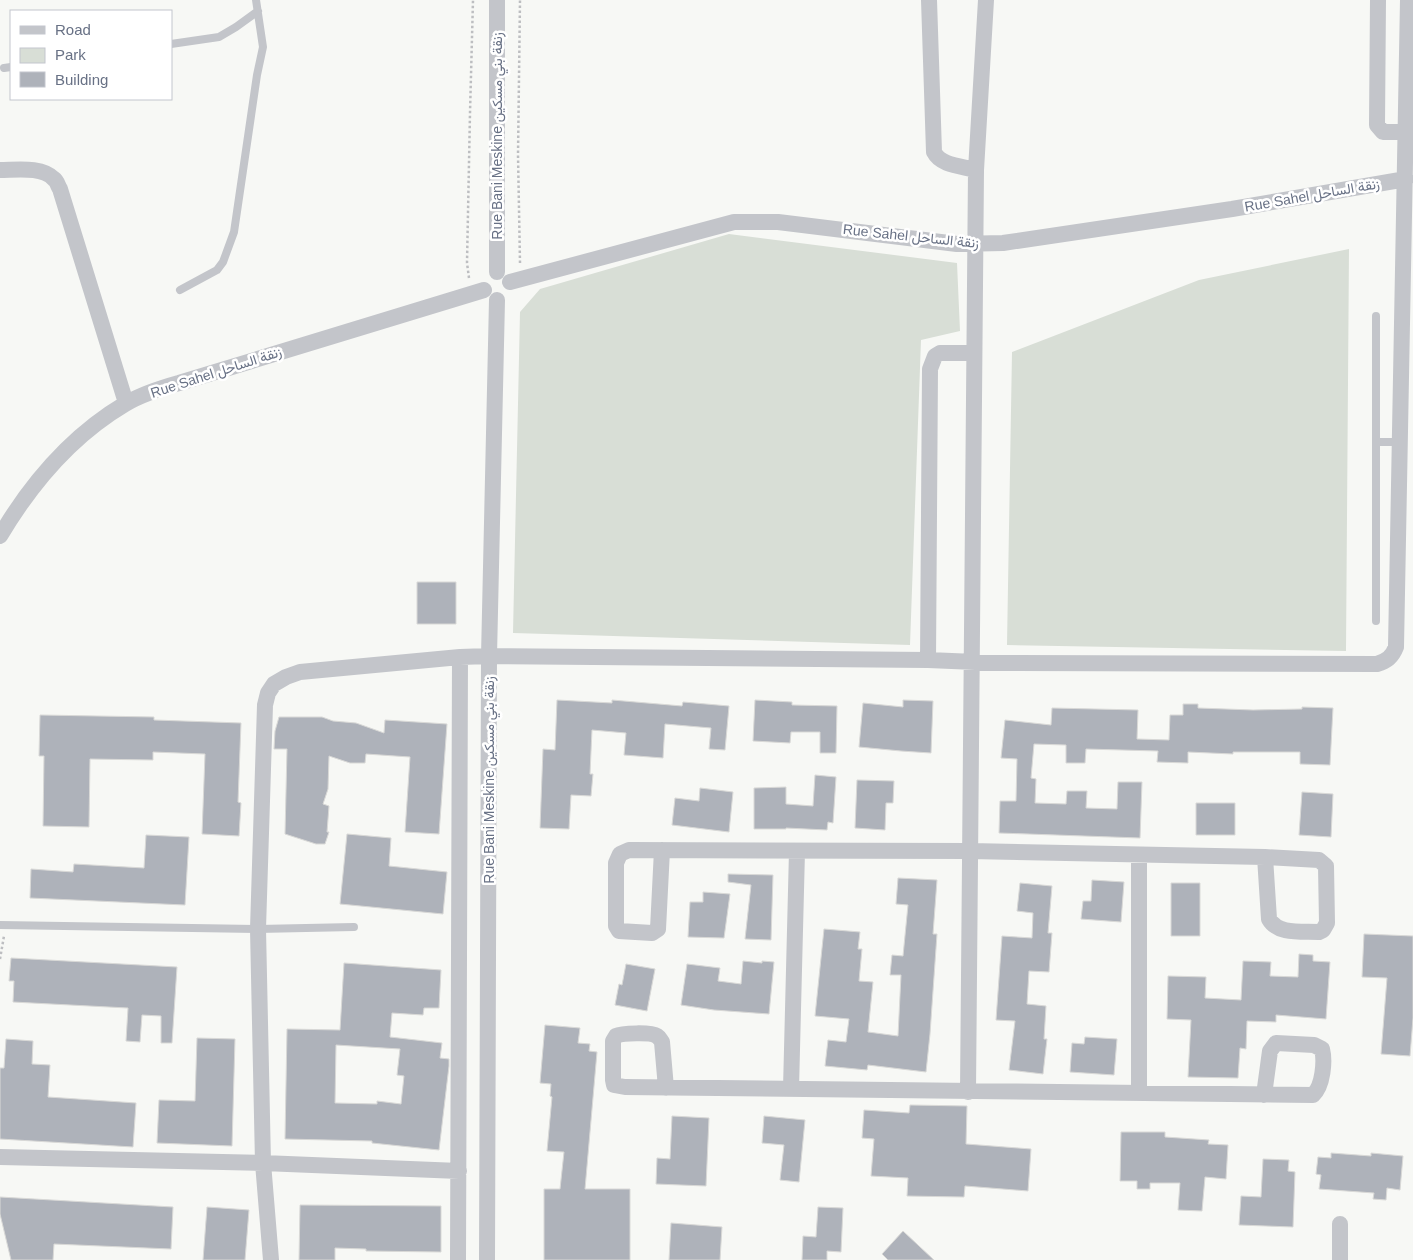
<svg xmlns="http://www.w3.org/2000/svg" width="1413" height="1260" viewBox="0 0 1413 1260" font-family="Helvetica,Vazirmatn,sans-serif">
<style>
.green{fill:#d8ded6}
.building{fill:#aeb2ba;stroke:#d9d9d7;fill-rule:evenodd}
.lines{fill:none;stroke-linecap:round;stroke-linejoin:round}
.path{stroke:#bdbec1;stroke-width:2.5;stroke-dasharray:2.5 2.5;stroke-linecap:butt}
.service{stroke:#c3c5ca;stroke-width:8}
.minor{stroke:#c3c5ca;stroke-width:16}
.labels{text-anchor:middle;stroke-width:5;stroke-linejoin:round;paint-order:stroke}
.street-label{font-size:14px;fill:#687185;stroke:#fff}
</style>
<rect width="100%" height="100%" fill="#f7f8f5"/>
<path class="green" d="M729 234 957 263 960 331 921 340 910 645 513 633 520 312 540 289Z
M1349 249 1346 651 1007 645 1012 352 1199 280Z"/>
<path class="building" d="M417 582H456V624H417Z
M557 700 612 703V700L682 706 683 702 729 706 725 750 709 749 711 728 665 724 663 758 624 755 626 733 592 730 590 774H593L591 796 571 795 569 829 540 828 543 749 555 750Z
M755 700 792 702V705L837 706 836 753H820V732H791L790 743 753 741Z
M903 700 933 701 931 753 901 751 859 747 863 703 903 707Z
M1183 704H1198V708L1253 710 1302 709V707L1333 708 1330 765 1300 764V752H1233V754L1188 752V763L1157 762 1158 751 1086 749 1085 763H1066V745L1034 744 1031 778 1036 779 1035 803 1066 804 1067 791H1087L1086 808 1117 809 1118 782H1142L1140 838 999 833 1000 801H1016L1017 759 1001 758 1005 720 1051 725 1052 708 1138 710 1137 739 1169 740 1170 715H1183Z
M40 715 154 717V720L241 723 238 802 241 803 239 836 202 834 205 754 153 752V760L90 759 89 827 43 826 44 756H39Z
M279 717H322L333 721 356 723 384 733 385 720 447 724 439 834 405 832 410 757 366 754 365 763H350L329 756 328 789 323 804 329 806 327 832H329L325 844H316L285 834 287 749H274L275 731Z
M815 775 836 777 833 823 828 822 827 830 786 828V829H754V788L786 787V804L813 806Z
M857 780 894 781 893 803H886L885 830 855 828Z
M700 788 733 792 729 832 672 825 675 798 699 801Z
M1302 792 1333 794 1331 837 1299 835Z
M1196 803H1235V835H1196Z
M347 834 391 838 389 866 447 872 443 914 340 904Z
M146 835 189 837 185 905 30 898 31 869 73 872 74 864 144 868Z
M728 874 773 875 771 940 745 939 751 885 728 882Z
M898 878 937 880 933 934H937L930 1034 926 1072 868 1065 867 1070 825 1066 828 1040 846 1042 849 1019 815 1016 824 929 860 932 858 949H862L859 981 873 982 868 1032 898 1036 901 975H890L892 955 903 956 908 905 896 904Z
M1092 880 1124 882 1121 922 1081 919 1083 901H1091Z
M1020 883 1052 886 1048 933H1052L1049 972 1029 971 1027 1004 1046 1006 1044 1039H1047L1043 1074 1009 1070 1015 1021 996 1020 1002 936 1032 938 1033 913 1017 911Z
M1171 883H1200V936H1171Z
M703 892 730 894 724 938 688 937 690 902H703Z
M1364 934 1413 936V1018L1410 1056 1381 1054 1387 978 1362 977Z
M1299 954 1313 955V961L1330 962 1326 1019 1276 1015V1022L1247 1021 1246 1049 1240 1048 1238 1078 1188 1077 1191 1020 1167 1019 1168 976 1206 977 1205 998 1241 1000 1243 961 1271 962 1270 976 1298 977Z
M11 958 177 967 172 1043H161V1016L142 1015 140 1042 126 1041 128 1008 13 1002 14 981H9Z
M743 961 762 963V961L774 962 769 1014 714 1010 681 1005 687 964 720 968 718 981 741 984Z
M344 963 441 970 439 1008H424L423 1015 392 1013 390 1037 442 1043 440 1058 449 1059V1066L439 1150 372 1143V1141L285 1139 287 1029 340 1030ZM336 1045 400 1049 397 1075 404 1076 401 1104 377 1101V1104L335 1103Z
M626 964 655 969 647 1011 615 1005 619 984 622 985Z
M545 1025 580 1028 578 1043 590 1044 589 1051 597 1052 585 1189H630V1260H544V1189H560L564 1152 547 1151 552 1097 550 1096 551 1084 540 1083Z
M1085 1037 1117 1039 1114 1075 1070 1072 1072 1043 1084 1044Z
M197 1038 235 1039 232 1146 157 1143 159 1100 195 1101Z
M6 1039 33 1041 32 1064 50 1065 48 1097 136 1103 133 1147 0 1139V1068H4Z
M910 1105 967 1106 966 1144 1031 1149 1028 1191 965 1186 964 1197 907 1196 908 1178 871 1176 874 1139 862 1138 864 1110 909 1113Z
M672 1116 709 1118 706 1186 656 1184 657 1158 670 1159Z
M764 1116 805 1120 799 1182 780 1180 784 1145 762 1143Z
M1121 1132H1165V1137L1209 1140 1208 1144 1228 1145 1226 1179 1205 1177 1202 1211 1178 1210 1180 1183H1150V1189H1137V1181H1120Z
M1331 1153 1371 1156V1153L1403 1156 1400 1190 1387 1188 1386 1200 1373 1199 1374 1193 1319 1189 1321 1175 1316 1174 1318 1157 1331 1158Z
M1263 1159 1289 1160 1288 1171 1295 1172 1293 1227 1239 1225 1241 1196 1261 1197Z
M0 1197 173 1207 171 1249 54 1244 53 1260H11L0 1214Z
M300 1205 441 1206V1252L366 1251V1249L335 1248V1260H299Z
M207 1207 249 1210 245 1260H203Z
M818 1207 843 1208 841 1252 827 1251V1260H802L803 1236 816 1237Z
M671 1223 722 1227 720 1260H669Z
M903 1231 934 1260H888L882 1254Z"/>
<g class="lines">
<path class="path" d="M520 263 518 155 520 0
M469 278 467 263 470 113 473 0
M0 959 4 936"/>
<path class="service" d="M171 44 219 37 236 27 258 11
M4 68 11 67
M180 290 217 270 223 262 234 232 257 75 263 47 256 0
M1377 442H1400
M1376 621V316
M0 925 258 929 354 927"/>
<path class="minor" d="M929 0 934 152C941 166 962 166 976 170
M1378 0 1377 125 1383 132H1406
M0 170C16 170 42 166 54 179 57 181 58 186 60 189L126 403
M497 272V0
M510 282 734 222H778L957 244 1003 243 1232 209 1406 179
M0 536C32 482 71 436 125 404 142 394 161 388 179 383L484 290
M928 660 930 369 935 356 940 353H973
M662 850 658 929 652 933 619 931 616 926V863L620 854 629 850 970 851 1265 857 1319 860 1326 866 1327 923 1323 930 1319 932C1302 931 1278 935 1269 919L1265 857
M666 1088 662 1042C660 1039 660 1038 657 1036 651 1032 622 1033 616 1036L613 1041V1080L614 1085 625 1087 1313 1095C1323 1086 1325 1061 1322 1049L1314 1045 1276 1043 1270 1051 1264 1095
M791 1089 797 851
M968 1092 976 170 986 0
M1139 1092V855
M0 1157 263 1163 459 1171
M1340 1224V1260
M271 1260 263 1163 258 929 265 705 268 693 274 684 286 677 300 672 460 657 489 656 928 660 999 663 1377 664C1387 661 1392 657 1396 647L1408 0
M458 1260 460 657
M487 1260 489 656 497 300"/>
</g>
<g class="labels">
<g class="street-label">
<text transform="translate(497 136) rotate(-90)" y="5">Rue Bani Meskine زنقة بني مسكين</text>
<text transform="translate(1312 195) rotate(-10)" y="5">Rue Sahel زنقة الساحل</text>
<text transform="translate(911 236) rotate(6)" y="5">Rue Sahel زنقة الساحل</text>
<text transform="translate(216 372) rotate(-18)" y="5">Rue Sahel زنقة الساحل</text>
<text transform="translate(489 780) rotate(-90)" y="5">Rue Bani Meskine زنقة بني مسكين</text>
</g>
</g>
<rect x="10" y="10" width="162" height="90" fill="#ffffff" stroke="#c3c6ce"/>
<rect x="20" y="26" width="25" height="8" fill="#c3c5ca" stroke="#c3c6ce"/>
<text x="55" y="35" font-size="15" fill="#687185">Road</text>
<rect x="20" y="48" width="25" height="15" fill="#d8ded6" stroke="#c3c6ce"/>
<text x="55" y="60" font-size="15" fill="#687185">Park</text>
<rect x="20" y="72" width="25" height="15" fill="#aeb2ba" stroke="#c3c6ce"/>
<text x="55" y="85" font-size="15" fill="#687185">Building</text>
</svg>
